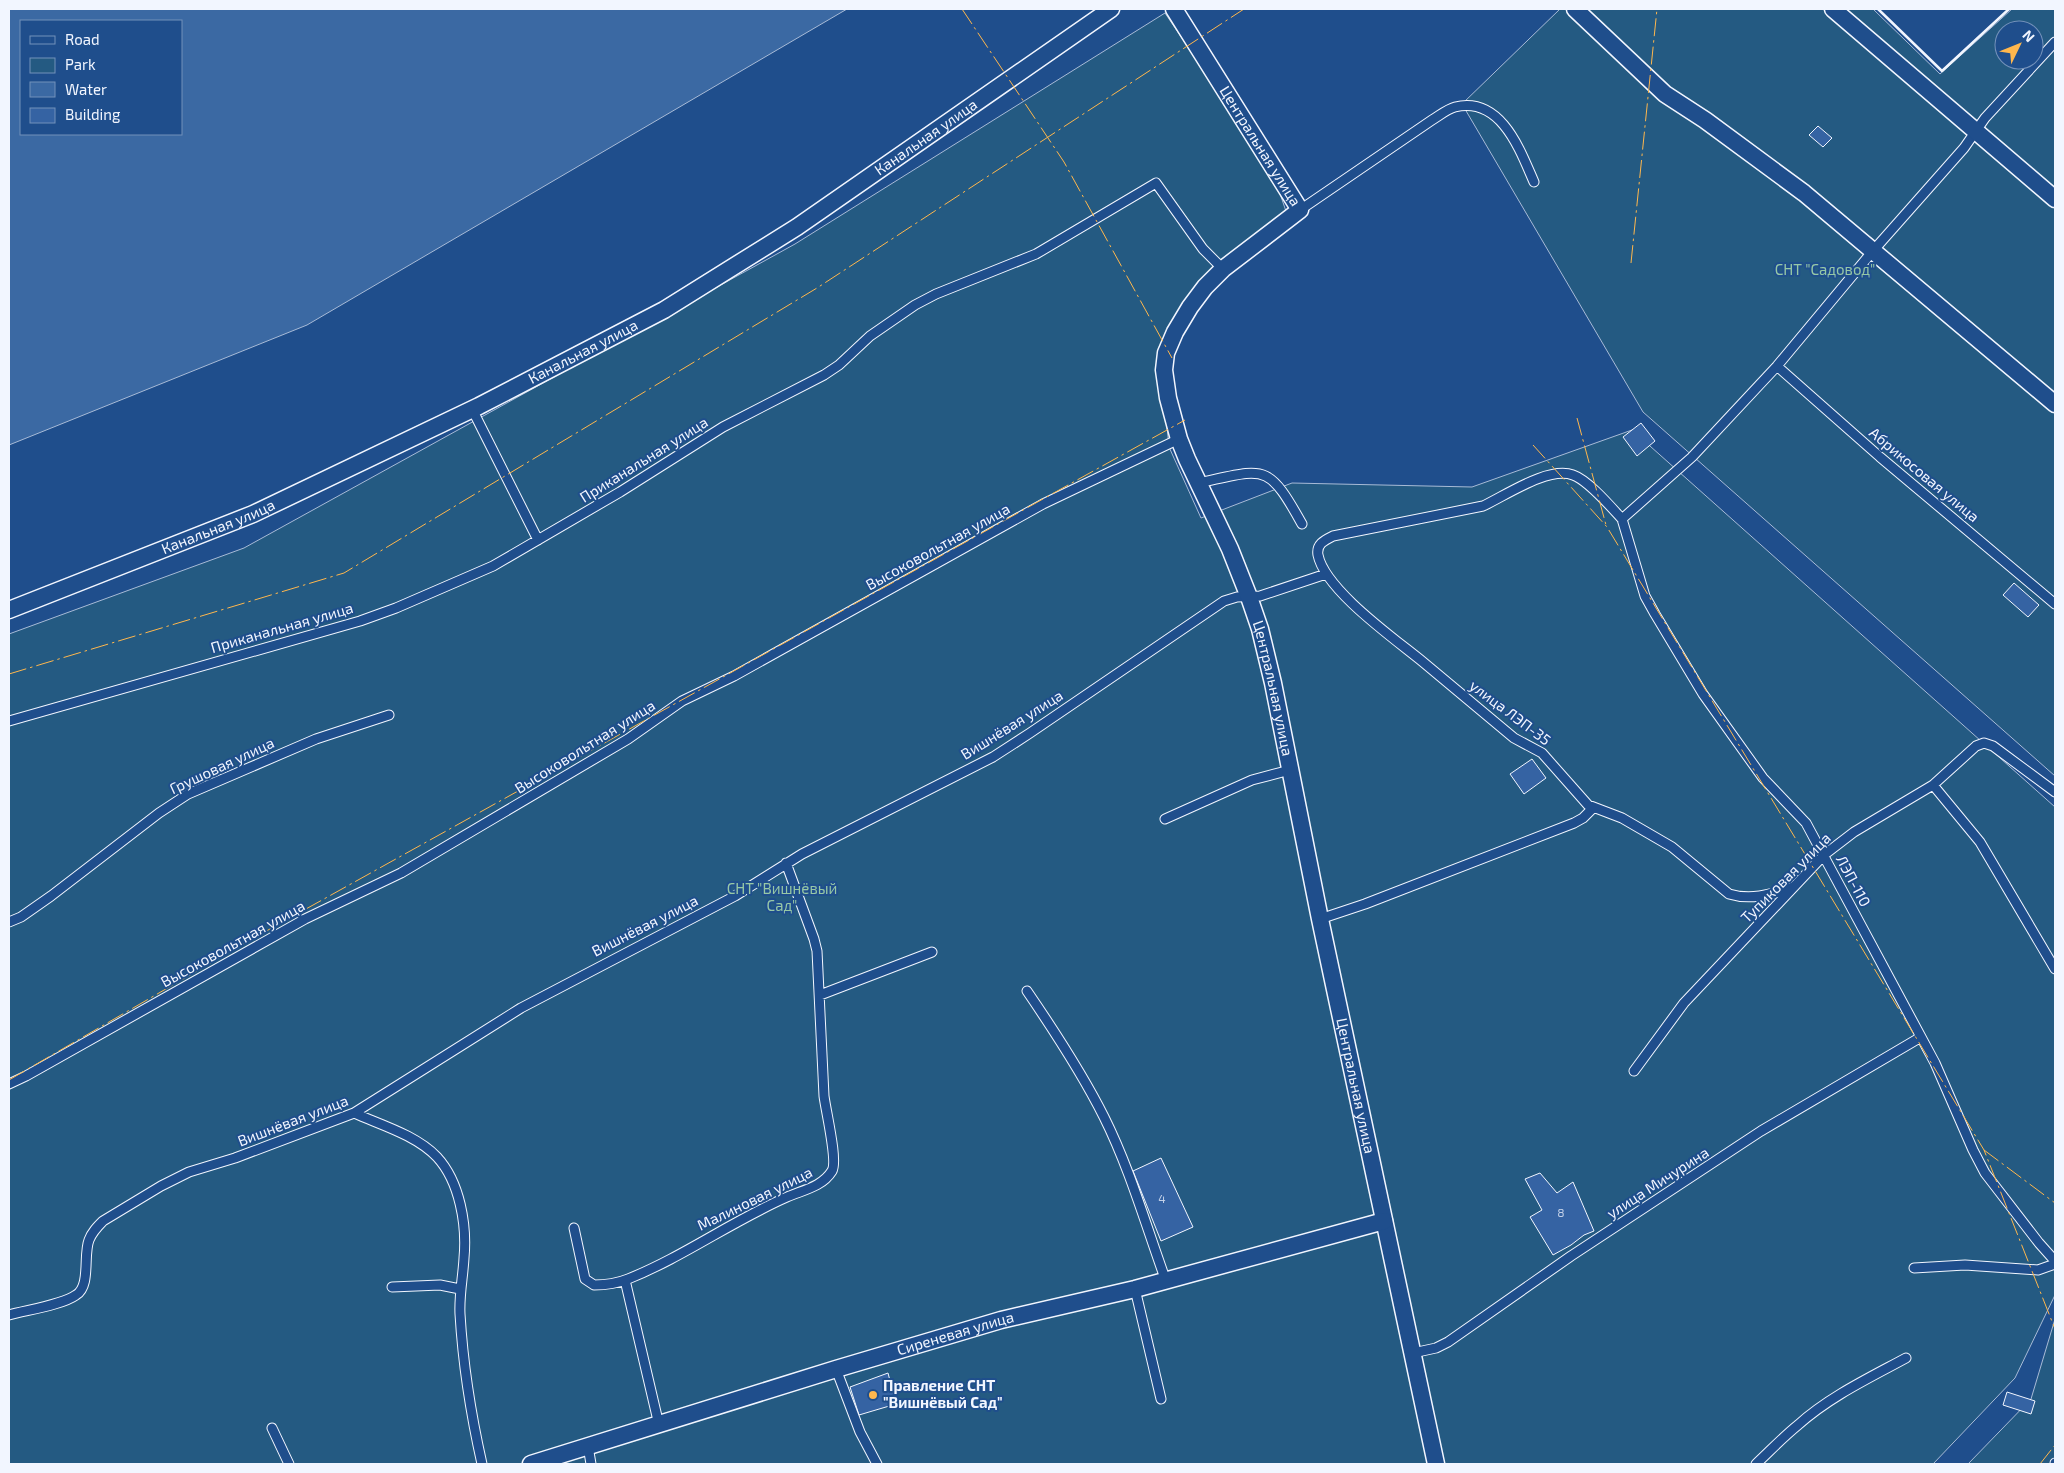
<svg xmlns="http://www.w3.org/2000/svg" width="2064" height="1473" viewBox="0 0 2064 1473" font-family="'Exo 2',sans-serif">
<style>
.green{fill:#245a82;stroke:#a8bbd7;fill-rule:evenodd}
.water{fill:#3b69a3;stroke:#a8bbd7;fill-rule:evenodd}
.building{fill:#3563a3;stroke:#f2f6ff}
.lines{fill:none;stroke-linecap:round;stroke-linejoin:round}
.lane-casing{stroke:#f2f6ff;stroke-width:11}
.street-casing{stroke:#f2f6ff;stroke-width:19}
.lane{stroke:#1f4e8c;stroke-width:9}
.street{stroke:#1f4e8c;stroke-width:16}
.wall{stroke:#f2f6ff;stroke-width:2.5}
.power{stroke:#ffb74d;stroke-width:1;stroke-dasharray:18 4 2.5 4;stroke-linecap:butt}
.poi-dot{fill:#ffb74d;stroke:#1f4e8c;stroke-width:2}
.labels{text-anchor:middle;stroke-width:4;stroke-linejoin:round;paint-order:stroke}
.number-label{font-size:12px;fill:#c3d1e8}
.street-label{font-size:15px;fill:#f2f6ff;stroke:#1f4e8c}
.park-label{font-size:15px;fill:#97c8a6;stroke:#1f4e8c}
.poi-label{font-size:15px;font-weight:bold;fill:#f2f6ff;stroke:#1f4e8c;text-anchor:start}
</style>
<rect width="100%" height="100%" fill="#1f4e8c"/>
<path class="green" d="M1560 9H1873L1940 74 2012 9H2055V776L1643 412 1462 104ZM2004 30H2034V60H2004Z
M1165 13 1273 173 1290 223 1199 296 1160 357 1169 447 1201 518 1292 483 1472 487 1632 430 2055 807V1295L2015 1378 1933 1464H9V634L244 548 795 244Z
M2055 1319V1464H1968L2031 1399Z"/>
<path class="water" d="M9 9H847L307 325 9 445ZM21 21H181V134H21Z"/>
<path class="building" d="M1818 126 1832 138 1823 147 1809 135Z
M1641 423 1655 441 1637 456 1623 437Z
M2014 583 2039 605 2028 617 2003 595Z
M1532 759 1546 778 1524 794 1510 774Z
M1161 1158 1193 1227 1161 1241 1133 1171Z
M1540 1173 1557 1193 1573 1182 1594 1231 1584 1235 1571 1245 1553 1255 1530 1217 1542 1210 1525 1179Z
M888 1373 896 1404 859 1415 850 1387Z
M2007 1392 2035 1401 2031 1414 2003 1405Z"/>
<g class="lines">
<g class="lane-casing">
<path id="lane" d="M1300 210 1432 120C1439 116 1447 109 1455 107 1501 96 1520 150 1534 182
M1777 366 1880 457 2055 604
M472 409 538 540
M1198 483C1265 469 1267 461 1302 524
M1622 519 1645 596 1655 614 1703 694 1763 778 1806 823 1935 1063 1973 1150 1985 1173 2039 1243 2055 1261
M9 721 360 621 396 608 493 566 620 492 723 427 824 375 839 365 870 336 915 305 936 294 1036 254 1156 183 1203 249 1223 269
M1933 785 1976 746 1984 743 1993 746 2055 792
M1165 819 1252 780 1290 770
M1793 887C1771 894 1752 901 1729 894L1672 847 1622 818 1588 805 1542 753 1514 738C1484 713 1454 688 1423 662 1395 639 1325 590 1318 555 1316 544 1325 540 1333 536L1483 506C1505 496 1548 466 1573 475 1588 480 1611 507 1622 519L1692 457 1777 366 1872 252 1964 148 1985 118 2055 42
M1320 919 1365 904 1574 823 1583 818 1593 808
M9 922 21 917 51 896 159 813 188 794 316 739 389 715
M1027 991C1055 1032 1082 1073 1104 1117 1130 1169 1146 1226 1166 1281
M820 995 932 952
M1634 1071 1684 1003 1824 855 1854 832 1933 785 1980 842 2055 969
M9 1084 26 1076 305 919 401 873 628 739 682 701 734 676 1043 504 1179 439
M354 1113C381 1125 416 1135 437 1157 460 1182 467 1225 464 1258 463 1277 459 1295 460 1314 463 1365 471 1415 482 1464
M574 1228 585 1279 594 1285C604 1285 618 1283 628 1279 683 1257 732 1221 787 1197 803 1190 822 1187 832 1171 838 1161 826 1112 824 1096L817 951 814 939 786 863
M1914 1268 1965 1265 2038 1270 2055 1264
M625 1280 659 1425
M392 1287 440 1285 460 1289
M1135 1289 1161 1399
M9 1315C27 1310 62 1305 76 1295 91 1286 83 1255 89 1240 92 1232 97 1227 103 1221L161 1186 189 1172 235 1158 354 1113 521 1008 735 896 802 854 993 757 1030 733 1224 601 1237 597 1260 596 1326 574
M1413 1353 1436 1348 1448 1342 1571 1256 1761 1131 1921 1037
M836 1369 860 1432 877 1464
M272 1428 289 1464
M588 1446 591 1464
M1756 1464C1770 1451 1783 1437 1798 1425 1829 1397 1869 1378 1906 1358
M2055 1464V1463"/>
</g>
<g class="street-casing">
<g id="street">
<path id="s1" d="M1174 9 1300 210 1223 269 1205 287 1190 307 1175 332 1166 353 1164 370 1168 398 1179 439 1187 459 1230 549 1249 597 1260 629 1273 683 1320 919 1436 1464"/>
<path d="M1575 9 1665 94 1705 120 1804 193 2055 404"/>
<path d="M1833 9 2055 199"/>
<path id="s2" d="M9 610 253 514 479 406 664 310 797 227 1111 9"/>
<path id="s3" d="M531 1464 836 1369 1001 1320 1135 1289 1384 1221"/>
</g>
</g>
<use href="#lane" class="lane"/>
<use href="#street" class="street"/>
<path class="wall" d="M1878 9 1942 71 2009 9"/>
<path class="power" d="M962 9 1064 162 1172 358
M1631 263 1657 9
M1577 418 1606 525
M1533 445 1607 527 1984 1150 2055 1329
M9 674 344 573 817 288 1244 9
M9 1080 252 939 1185 420
M1984 1150 2055 1203
M2040 1464 2055 1445"/>
</g>
<circle class="poi-dot" cx="873" cy="1395" r="5"/>
<g class="labels">
<g class="number-label">
<text x="1162" y="1203">4</text>
<text x="1561" y="1217">8</text>
</g>
<g class="street-label">
<text dy="5" stroke="none"><textPath href="#s2" startOffset="1035">Канальная улица</textPath></text>
<text dy="5" stroke="none"><textPath href="#s1" startOffset="162">Центральная улица</textPath></text>
<text dy="5" stroke="none"><textPath href="#s2" startOffset="630">Канальная улица</textPath></text>
<text transform="translate(644 460) rotate(-32)" y="5">Приканальная улица</text>
<text transform="translate(1924 475) rotate(40)" y="5">Абрикосовая улица</text>
<text dy="5" stroke="none"><textPath href="#s2" startOffset="225">Канальная улица</textPath></text>
<text transform="translate(938 547) rotate(-29)" y="5">Высоковольтная улица</text>
<text transform="translate(282 628) rotate(-16)" y="5">Приканальная улица</text>
<text dy="5" stroke="none"><textPath href="#s1" startOffset="792">Центральная улица</textPath></text>
<text transform="translate(1510 713) rotate(37)" y="5">улица ЛЭП-35</text>
<text transform="translate(1012 725) rotate(-32)" y="5">Вишнёвая улица</text>
<text transform="translate(585 747) rotate(-32)" y="5">Высоковольтная улица</text>
<text transform="translate(222 766) rotate(-25)" y="5">Грушовая улица</text>
<text transform="translate(1786 878) rotate(-45)" y="5">Тупиковая улица</text>
<text transform="translate(1853 881) rotate(62)" y="5">ЛЭП-110</text>
<text transform="translate(645 926) rotate(-27)" y="5">Вишнёвая улица</text>
<text transform="translate(233 944) rotate(-29)" y="5">Высоковольтная улица</text>
<text dy="5" stroke="none"><textPath href="#s1" startOffset="1198">Центральная улица</textPath></text>
<text transform="translate(293 1121) rotate(-21)" y="5">Вишнёвая улица</text>
<text transform="translate(1658 1183) rotate(-33)" y="5">улица Мичурина</text>
<text transform="translate(755 1199) rotate(-26)" y="5">Малиновая улица</text>
<text dy="5" stroke="none"><textPath href="#s3" startOffset="444">Сиреневая улица</textPath></text>
</g>
<g class="park-label">
<text x="1825" y="275">СНТ "Садовод"</text>
<text x="782" y="894">СНТ "Вишнёвый<tspan x="782" dy="17">Сад"</tspan></text>
</g>
<g class="poi-label">
<text x="883" y="1391">Правление СНТ<tspan x="883" dy="17">"Вишнёвый Сад"</tspan></text>
</g>
</g>
<rect width="2064" height="1473" fill="none" stroke="#f2f6ff" stroke-width="20"/>
<rect x="20" y="20" width="162" height="115" fill="#1f4e8c" stroke="#7391ba"/>
<rect x="30" y="36" width="25" height="8" fill="#1f4e8c" stroke="#7391ba"/>
<text x="65" y="45" font-size="15" fill="#f2f6ff">Road</text>
<rect x="30" y="58" width="25" height="15" fill="#245a82" stroke="#7391ba"/>
<text x="65" y="70" font-size="15" fill="#f2f6ff">Park</text>
<rect x="30" y="82" width="25" height="15" fill="#3b69a3" stroke="#7391ba"/>
<text x="65" y="95" font-size="15" fill="#f2f6ff">Water</text>
<rect x="30" y="108" width="25" height="15" fill="#3563a3" stroke="#7391ba"/>
<text x="65" y="120" font-size="15" fill="#f2f6ff">Building</text>
<g transform="translate(2019 45) rotate(47)"><circle r="24" fill="#1f4e8c" stroke="#7391ba"/>
<path d="M0-4L9 19L0 12L-9 19Z" fill="#ffb74d"/>
<text y="-8" font-size="14" font-weight="bold" text-anchor="middle" fill="#f2f6ff">N</text>
</g>
</svg>
